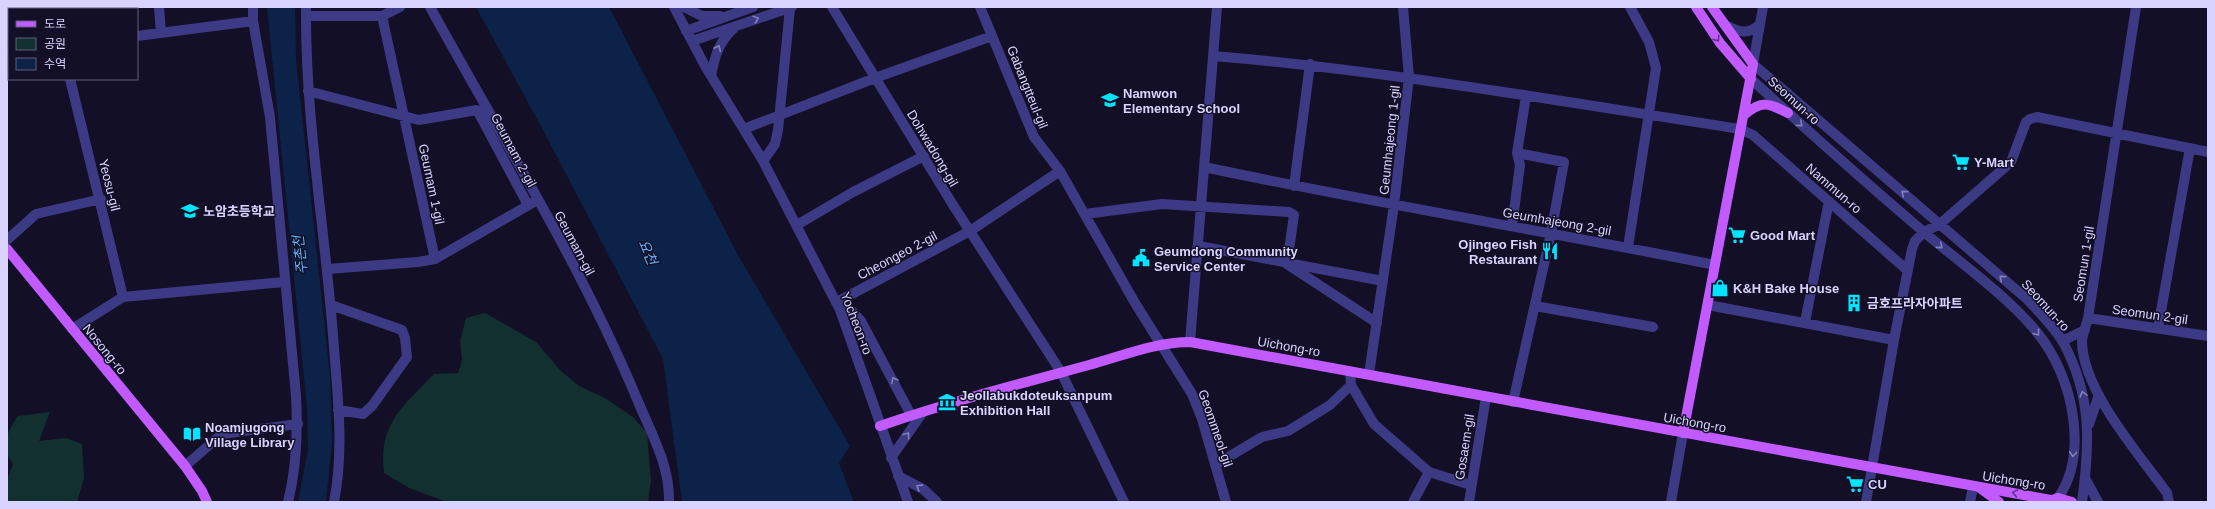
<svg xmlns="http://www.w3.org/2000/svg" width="2215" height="509" viewBox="0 0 2215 509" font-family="Helvetica,'Noto Sans KR',sans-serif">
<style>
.green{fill:#12302f}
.water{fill:#0c2248}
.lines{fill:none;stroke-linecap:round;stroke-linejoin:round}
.minor{stroke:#3d3a85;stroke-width:10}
.major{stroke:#c25bff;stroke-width:10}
.oneway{stroke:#837fbc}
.oneway2{stroke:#623188}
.labels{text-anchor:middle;stroke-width:3;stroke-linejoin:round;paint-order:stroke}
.street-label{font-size:13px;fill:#d9d4ff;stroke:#130f26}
.poi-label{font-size:13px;font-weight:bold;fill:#d9d4ff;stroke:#130f26;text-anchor:start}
.water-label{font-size:14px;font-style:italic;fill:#62b6ff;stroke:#130f26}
</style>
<rect width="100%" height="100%" fill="#130f26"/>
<path class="green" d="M485 313 536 342 561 371 579 386 605 398 633 417 647 433 651 481 648 502H447L409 488 384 473C378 424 403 406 434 374L458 373 462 360 460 341 466 318Z
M50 412 39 441 66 438 82 444 84 478 77 502H7V480L13 464C0 448 7 431 18 416Z"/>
<path class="water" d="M267 7H295L296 59 330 376 332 443 326 502H298L308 450 307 408Z
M476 7H609L738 255 850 446 839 463 854 502H682L663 359 544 132Z"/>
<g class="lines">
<path class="minor" d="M56 7V9
M159 7 161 33
M253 7V21L270 117 296 396C298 432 297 466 288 502
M306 7C305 121 326 234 334 348 338 399 344 452 334 502
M430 7C501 136 580 263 637 399 651 433 670 465 669 502
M674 7 705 66 763 161 840 310 908 502
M684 7 702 16H720
M832 7 953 205 1061 372 1124 502
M980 7 1034 137 1060 171 1135 303 1192 394 1202 419 1226 502
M1763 7 1753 64 2028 300C2040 313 2054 327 2063 342 2092 396 2090 443 2082 502
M2136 7 2088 318C2086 326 2082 335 2082 342 2083 391 2139 454 2167 493L2169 502
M306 16H382L400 7
M382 16 435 259
M1724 24C1738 32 1748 36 1760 24
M686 31 753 7
M137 36 253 21
M692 41 792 7
M7 45H9
M1214 56C1390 71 1565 102 1740 129L1753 135 1907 270
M711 76C715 56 718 43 733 29
M70 79 123 297
M1751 79C1808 131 1866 183 1925 233 1964 266 2025 308 2050 351 2074 392 2087 457 2058 498
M308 91 419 120 477 110 528 205
M744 129 875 78 992 36
M763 161 775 144 778 130 790 8
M1204 167C1374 203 1545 231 1715 265
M1294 186 1310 64
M1085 214 1162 204 1289 212 1294 215 1287 264 1377 323
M797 225 853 192 924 156
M1512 226 1520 165 1517 153 1526 96
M7 240 36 214 101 199
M1199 246 1383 281
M1628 247 1656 68 1649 42 1630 7
M328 269 418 262 435 259 534 202
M837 302 970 231 1060 171
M331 305 402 330 405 338 407 357 372 406 363 414 338 410
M1708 305 1894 340
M1535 306 1653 327
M840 310 853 312 861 321 911 415
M2088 318 2208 336
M1805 322 1829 201
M2158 328 2190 148
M72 329 123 297 284 282
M2062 341 2085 330
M1190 342 1217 7
M1369 374 1394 205 1409 77 1403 7
M1351 385 1374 424 1429 472 1471 485
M1513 402 1551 233 1564 162 1517 153
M2089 424 2099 395
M891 458 923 412
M1215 465 1262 437 1288 431 1330 405 1351 385 1350 371
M185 466 222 434 298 424
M898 476 923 489 937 502
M2085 478 2098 502
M1413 502 1429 472
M1469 502 1486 397
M1671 502 1683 433
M1866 502 1894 340 1912 249 1915 241 1924 232 1940 224 2011 162 2026 122 2030 119 2037 117 2208 152
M1970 502 1973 487"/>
<path class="major" d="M1696 7 1720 43 1751 79
M1744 115C1762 100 1768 103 1788 113
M7 249 185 466 202 491 207 502
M880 426C949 402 1019 384 1089 365 1122 356 1156 342 1190 342L2051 500
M1683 433 1753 64 1712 7
M1980 488 1999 502
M2047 502 2058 498 2072 502"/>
</g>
<defs><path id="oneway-chevron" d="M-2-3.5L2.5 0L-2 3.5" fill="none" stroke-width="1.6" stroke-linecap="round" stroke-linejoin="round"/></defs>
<g class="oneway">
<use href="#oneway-chevron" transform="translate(756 19) rotate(-19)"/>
<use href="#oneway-chevron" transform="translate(718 48) rotate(-64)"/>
<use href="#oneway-chevron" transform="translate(1800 124) rotate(41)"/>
<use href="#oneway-chevron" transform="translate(1904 193) rotate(-139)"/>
<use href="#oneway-chevron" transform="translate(1940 246) rotate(40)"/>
<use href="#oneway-chevron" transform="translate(2002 278) rotate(-139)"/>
<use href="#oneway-chevron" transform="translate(2037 333) rotate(52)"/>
<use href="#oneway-chevron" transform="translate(894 380) rotate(-119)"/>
<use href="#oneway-chevron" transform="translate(2083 394) rotate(-105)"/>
<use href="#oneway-chevron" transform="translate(907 435) rotate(-54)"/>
<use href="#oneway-chevron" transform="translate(2073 454) rotate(95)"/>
<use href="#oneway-chevron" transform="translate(919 487) rotate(-148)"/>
</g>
<g class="oneway2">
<use href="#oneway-chevron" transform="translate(1717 39) rotate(55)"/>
<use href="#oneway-chevron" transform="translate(2015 493) rotate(-170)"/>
</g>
<defs>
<g id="school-bare" transform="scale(1.38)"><path d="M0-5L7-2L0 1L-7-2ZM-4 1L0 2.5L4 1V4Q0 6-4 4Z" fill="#00e5ff" stroke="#130f26" stroke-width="2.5" paint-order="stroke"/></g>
<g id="supermarket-bare" transform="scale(1.38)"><path d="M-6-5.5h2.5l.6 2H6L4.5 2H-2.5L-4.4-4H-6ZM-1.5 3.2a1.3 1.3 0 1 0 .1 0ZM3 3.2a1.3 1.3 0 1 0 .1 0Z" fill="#00e5ff" stroke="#130f26" stroke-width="2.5" paint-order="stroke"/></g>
<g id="restaurant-bare" transform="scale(1.38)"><path d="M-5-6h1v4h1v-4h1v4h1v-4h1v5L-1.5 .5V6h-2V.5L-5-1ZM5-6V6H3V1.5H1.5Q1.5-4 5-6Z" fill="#00e5ff" stroke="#130f26" stroke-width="2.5" paint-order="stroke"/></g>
<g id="civic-bare" transform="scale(1.38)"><path d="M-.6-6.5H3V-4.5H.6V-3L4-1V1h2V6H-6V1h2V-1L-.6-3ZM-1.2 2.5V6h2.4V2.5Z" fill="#00e5ff" stroke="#130f26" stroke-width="2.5" paint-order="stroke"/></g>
<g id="shop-bare" transform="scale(1.38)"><path d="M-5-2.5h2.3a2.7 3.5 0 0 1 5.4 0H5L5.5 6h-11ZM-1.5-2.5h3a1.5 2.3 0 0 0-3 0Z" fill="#00e5ff" stroke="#130f26" stroke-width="2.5" paint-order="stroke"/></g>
<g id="building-bare" transform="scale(1.38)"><path d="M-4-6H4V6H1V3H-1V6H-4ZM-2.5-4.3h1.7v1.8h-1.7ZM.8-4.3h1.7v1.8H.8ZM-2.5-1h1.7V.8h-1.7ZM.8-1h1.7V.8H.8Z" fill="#00e5ff" stroke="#130f26" stroke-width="2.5" paint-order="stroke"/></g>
<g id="museum-bare" transform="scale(1.38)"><path d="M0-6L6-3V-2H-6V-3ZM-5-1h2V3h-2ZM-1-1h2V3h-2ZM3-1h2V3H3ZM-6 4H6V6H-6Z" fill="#00e5ff" stroke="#130f26" stroke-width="2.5" paint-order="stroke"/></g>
<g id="library-bare" transform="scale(1.38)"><path d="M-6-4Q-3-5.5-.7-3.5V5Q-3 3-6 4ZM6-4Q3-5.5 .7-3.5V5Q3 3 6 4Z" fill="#00e5ff" stroke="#130f26" stroke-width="2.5" paint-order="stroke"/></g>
</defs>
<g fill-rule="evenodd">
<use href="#school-bare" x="1110" y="100"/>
<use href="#supermarket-bare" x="1961" y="162"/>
<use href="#school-bare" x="190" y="211"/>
<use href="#supermarket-bare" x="1737" y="235"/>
<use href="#restaurant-bare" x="1550" y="251"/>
<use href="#civic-bare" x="1141" y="258"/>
<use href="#shop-bare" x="1720" y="288"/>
<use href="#building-bare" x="1854" y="303"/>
<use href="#museum-bare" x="947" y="402"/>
<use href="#library-bare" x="192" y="434"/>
<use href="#supermarket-bare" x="1855" y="484"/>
</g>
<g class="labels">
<g class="street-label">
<text transform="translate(1028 87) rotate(68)" y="5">Gabangtteul-gil</text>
<text transform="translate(1794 100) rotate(42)" y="5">Seomun-ro</text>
<text transform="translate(1389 140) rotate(-84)" y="5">Geumhajeong 1-gil</text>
<text transform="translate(933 148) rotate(59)" y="5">Dohwadong-gil</text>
<text transform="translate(514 150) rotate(62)" y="5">Geumam 2-gil</text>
<text transform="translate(432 184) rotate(78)" y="5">Geumam 1-gil</text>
<text transform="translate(110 185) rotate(76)" y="5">Yeosu-gil</text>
<text transform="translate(1834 188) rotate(41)" y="5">Nammun-ro</text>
<text transform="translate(1557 221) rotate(10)" y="5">Geumhajeong 2-gil</text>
<text transform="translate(575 243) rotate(62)" y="5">Geumam-gil</text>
<text transform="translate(897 255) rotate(-28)" y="5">Cheongeo 2-gil</text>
<text transform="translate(2083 264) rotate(-81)" y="5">Seomun 1-gil</text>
<text transform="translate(2046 305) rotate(48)" y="5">Seomun-ro</text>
<text transform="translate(2150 314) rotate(8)" y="5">Seomun 2-gil</text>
<text transform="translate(857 323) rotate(69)" y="5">Yocheon-ro</text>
<text transform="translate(1289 346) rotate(10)" y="5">Uichong-ro</text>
<text transform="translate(105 349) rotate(51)" y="5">Nosong-ro</text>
<text transform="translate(1695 422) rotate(10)" y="5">Uichong-ro</text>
<text transform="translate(1216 428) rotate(71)" y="5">Geommeol-gil</text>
<text transform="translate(1464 447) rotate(-81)" y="5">Gosaem-gil</text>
<text transform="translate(2014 480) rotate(9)" y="5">Uichong-ro</text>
</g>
<g class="poi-label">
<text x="1123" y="98">Namwon<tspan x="1123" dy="15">Elementary School</tspan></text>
<text x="1974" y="167">Y-Mart</text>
<text x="203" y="216">노암초등학교</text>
<text x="1750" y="240">Good Mart</text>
<text x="1537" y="249" text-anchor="end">Ojingeo Fish<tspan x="1537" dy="15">Restaurant</tspan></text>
<text x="1154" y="256">Geumdong Community<tspan x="1154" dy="15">Service Center</tspan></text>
<text x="1733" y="293">K&amp;H Bake House</text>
<text x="1867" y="308">금호프라자아파트</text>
<text x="960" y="400">Jeollabukdoteuksanpum<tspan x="960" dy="15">Exhibition Hall</tspan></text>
<text x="205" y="432">Noamjugong<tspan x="205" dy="15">Village Library</tspan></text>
<text x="1868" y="489">CU</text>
</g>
<g class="water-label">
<text transform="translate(648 252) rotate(67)" y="5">요천</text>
<text transform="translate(300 255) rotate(-96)" y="5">주촌천</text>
</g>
</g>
<rect width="2215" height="509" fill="none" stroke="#d9d4ff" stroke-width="16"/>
<rect x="8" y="8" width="130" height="72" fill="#130f26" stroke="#625e7d"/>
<rect x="16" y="21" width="20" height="6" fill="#c25bff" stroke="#625e7d"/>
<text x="44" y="28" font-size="12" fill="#d9d4ff">도로</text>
<rect x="16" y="38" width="20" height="12" fill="#12302f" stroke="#625e7d"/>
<text x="44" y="48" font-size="12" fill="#d9d4ff">공원</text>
<rect x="16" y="58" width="20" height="12" fill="#0c2248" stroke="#625e7d"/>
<text x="44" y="68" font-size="12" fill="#d9d4ff">수역</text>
</svg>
